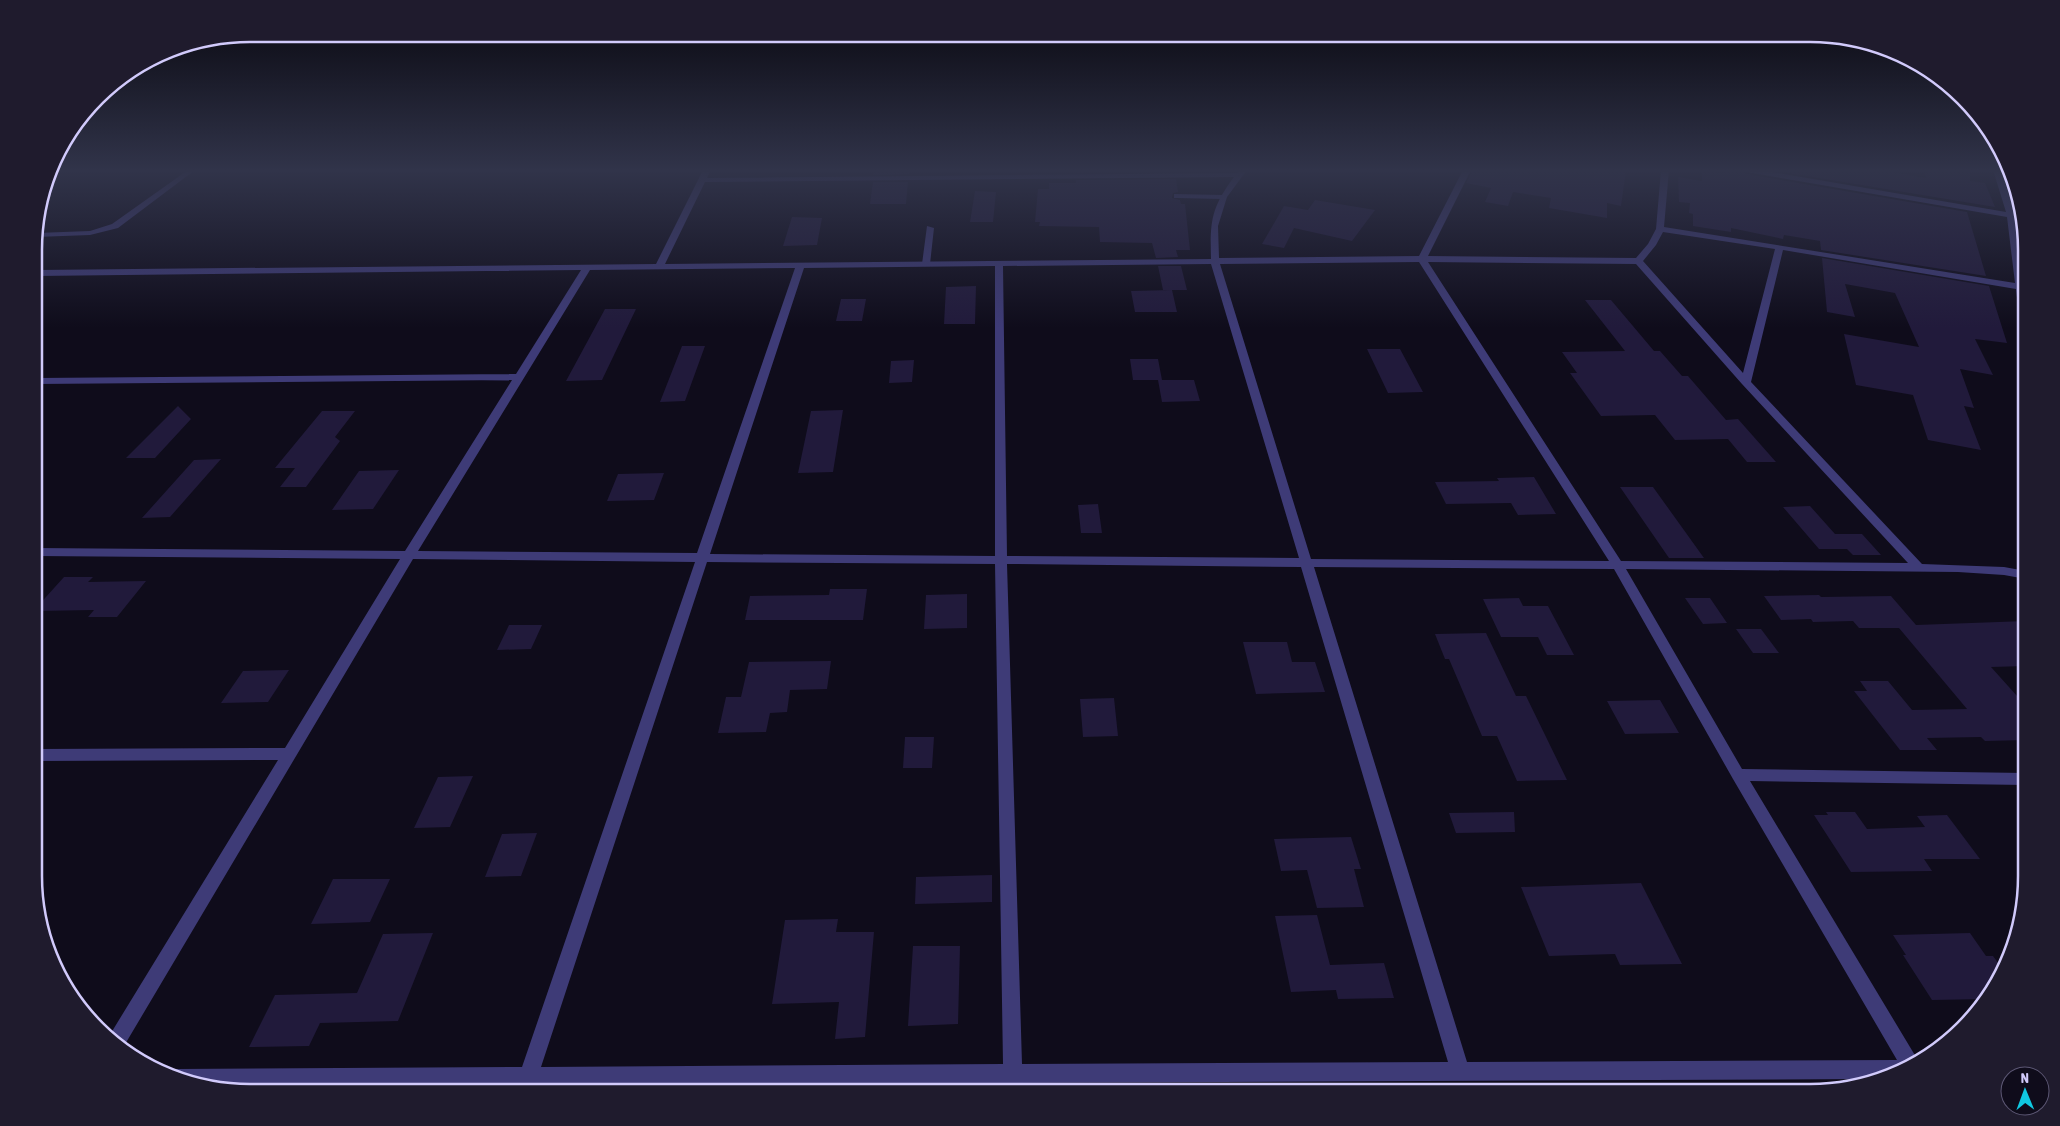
<svg xmlns="http://www.w3.org/2000/svg" width="2060" height="1126" viewBox="0 0 2060 1126" font-family="'Asap Condensed',sans-serif">
<style>
.building{fill:#211a3b}
.lines{fill:none;stroke-linecap:round;stroke-linejoin:round}
.lane{fill:#3e3b77;fill-rule:evenodd}
.street{fill:#3e3b77;fill-rule:evenodd}
.rim{fill:none;stroke:#d1cafb;stroke-width:2.5}
</style>
<rect width="100%" height="100%" fill="#0f0c1b"/>
<path class="building" d="M874 170H909V174L873 175Z
M1077 170H1174V172L1076 173Z
M1473 170H1626L1621 206 1607 203V218L1549 208 1551 198 1513 192 1508 206 1485 202 1491 188 1466 183Z
M1702 170 1725 173V170H1740L1746 174 1967 212 1986 276 1821 250 1820 241 1784 235 1783 239 1731 228V232L1693 226V214L1689 213 1690 203 1679 202 1678 177 1702 181Z
M1771 170H1881L1926 178 1924 170H1961L1970 172V181L1985 183 1995 207Z
M1176 179 1178 192 1173 193 1172 198 1180 200 1181 204H1185L1190 250H1176L1178 257 1156 258 1152 243 1100 242 1099 227 1039 226 1040 222H1035L1038 189H1049V183H1076V180Z
M873 182H908L906 204H870Z
M975 191 996 192 993 222H970Z
M1315 200 1375 210 1352 241 1294 228 1284 248 1262 244 1284 206 1308 210Z
M792 217 822 218 817 245 783 246Z
M1822 258 1989 286 2007 343 1975 339 1993 375 1960 369 1974 408 1964 406 1981 450 1928 440 1913 395 1856 385 1844 334 1919 347 1895 293 1845 284 1855 317 1827 312Z
M1158 266H1181L1187 290H1163Z
M976 286 975 324H944L946 287Z
M1172 290 1177 312H1135L1131 291Z
M841 299H866L862 321H836Z
M1585 300H1611L1654 351H1660L1682 376H1688L1726 420 1738 419 1776 462H1747L1728 439 1675 440 1655 415 1601 416 1570 373H1577L1562 352 1625 351Z
M605 309H636L602 380 566 381Z
M682 346H705L685 401 660 402Z
M1367 349H1400L1423 392 1388 393Z
M1130 359H1158L1162 380H1133Z
M914 360 912 382 889 383 891 361Z
M1158 380H1194L1200 401 1162 402Z
M178 406 191 419 155 458H126Z
M843 410 833 472 798 473 811 411Z
M322 411H355L335 437 340 441 306 487H280L295 468H275Z
M221 459 170 517 142 518 194 460Z
M399 470 373 509 332 510 359 471Z
M664 473 654 500 607 501 618 474Z
M1534 477 1556 514 1518 515 1511 503 1446 504 1435 482 1499 481 1497 478Z
M1620 487H1653L1704 558H1669Z
M1098 504 1102 533H1081L1078 505Z
M1810 506 1835 534H1862L1881 555H1853L1847 549H1819L1783 507Z
M64 577H93L88 582 146 581 117 617H88L94 610 36 611V608Z
M830 589H867L863 620H745L750 596 829 595Z
M967 594V628L924 629 926 595Z
M1819 595 1821 597 1891 596 1916 625 2026 621V666L1991 667 2026 706V740L1985 741 1981 737 1927 738 1937 750H1900L1854 691H1867L1860 681H1888L1912 710 1967 709 1899 628H1859L1853 621 1813 622 1811 619 1781 620 1764 596Z
M1519 598 1523 606H1548L1574 655H1547L1538 637H1501L1483 599Z
M1685 598H1710L1727 623 1703 624Z
M509 625H542L531 649 497 650Z
M1736 629H1761L1779 653H1753Z
M1486 633 1516 696H1526L1567 780 1517 781 1497 736H1482L1449 659H1445L1435 634Z
M1243 642H1287L1292 662H1315L1325 692 1256 694Z
M831 661 827 689 790 690 787 712 770 713 766 732 718 733 726 697H741L749 662Z
M289 670 268 702 221 703 243 671Z
M1114 698 1118 736 1083 737 1080 699Z
M1660 700 1679 733 1625 734 1607 701Z
M905 737H934L932 768H903Z
M473 776 450 827 414 828 438 777Z
M1514 812 1515 832 1456 833 1449 813Z
M1826 812H1855L1867 829 1925 827 1917 816 1947 815 1980 859H1924L1932 871 1851 872 1814 815H1828Z
M537 833 521 876 485 877 502 834Z
M1351 837 1361 869H1354L1364 907 1317 908 1307 870 1281 871 1274 839Z
M992 875V902L915 904 916 877Z
M333 879H390L370 922 311 924Z
M1641 883 1682 964 1620 965 1615 954 1549 956 1521 887Z
M1317 915 1330 965 1384 963 1394 998 1338 999 1336 990 1291 992 1275 916Z
M838 919 836 932H874L865 1037 835 1039 839 1002 772 1004 785 920Z
M433 933 398 1021 320 1023 309 1046 249 1047 275 995 357 993 383 934Z
M1970 933 1986 956H1993L2002 968 1997 984 1985 999 1932 1000 1903 955H1906L1893 935Z
M913 946H960L958 1024 908 1026Z"/>
<g class="lines">
<path class="lane" d="M188 170H195L118 228 90 235 36 237V233L90 231 112 224Z
M1174 194 1223 195 1227 197 1223 199 1177 198H1174Z
M927 226 934 228 930 264 926 266 922 264Z"/>
<path class="street" d="M703 170H711L707 178 1237 173 1239 170H1247L1227 197 1218 226 1219 258 1419 256 1463 170H1471L1428 256 1636 258 1648 244 1656 229 1661 170H1669L1664 227 2015 283 2007 217 1746 172 1742 170H1760L2006 212 1993 170H2001L2015 213 2021 214 2022 219 2016 218 2026 295V336L2021 333 2016 289 1783 250 1751 382 1922 564 2004 567 2026 571V579L2004 575 1958 572 1626 569 1742 769 2026 773V785L1750 781 1919 1062 1867 1079 1022 1083 1023 1092H1003V1083L213 1087 195 1085 169 1074 170 1071 177 1069 522 1067 695 562 413 559 124 1046 111 1033 278 760 36 761V749L285 748 400 559 36 556V548L405 551 512 380 36 384V378L516 374 581 270 36 276V270L656 264ZM1234 177C1211 208 1210 221 1211 259L665 264 705 182ZM1663 232 1775 249 1743 373 1643 261 1656 245ZM1419 262 1609 561 1311 559 1220 264ZM1428 262 1636 264 1742 384 1908 563 1621 561ZM1211 264 1299 558 1007 556 1003 266ZM995 266V556L710 554 804 268ZM795 268 697 553 418 551 590 270ZM707 562 995 564 1003 1064 541 1067ZM1007 564 1301 567 1448 1062 1022 1064ZM1314 567 1614 569 1733 779 1897 1060 1467 1062Z"/>
</g>
<linearGradient id="sky" x2="0" y2="1"><stop stop-color="#08070f"/><stop offset="0.52" stop-color="#31344a"/><stop offset="1" stop-color="#31344a" stop-opacity="0"/></linearGradient>
<rect width="2060" height="328" fill="url(#sky)"/>
<path d="M0 0H2060V1126H0ZM250 42H1810A208 208 0 0 1 2018 250V876A208 208 0 0 1 1810 1084H250A208 208 0 0 1 42 876V250A208 208 0 0 1 250 42Z" fill="#1f1b2d" fill-rule="evenodd"/>
<path class="rim" d="M250 42H1810A208 208 0 0 1 2018 250V876A208 208 0 0 1 1810 1084H250A208 208 0 0 1 42 876V250A208 208 0 0 1 250 42Z"/>
<g transform="translate(2025 1091) rotate(359)"><circle r="24" fill="#0f0c1b" stroke="#5d5875"/>
<path d="M0-4L9 19L0 12L-9 19Z" fill="#10c8e1"/>
<text y="-8" font-size="14" font-weight="bold" text-anchor="middle" fill="#d1cafb">N</text>
</g>
</svg>
